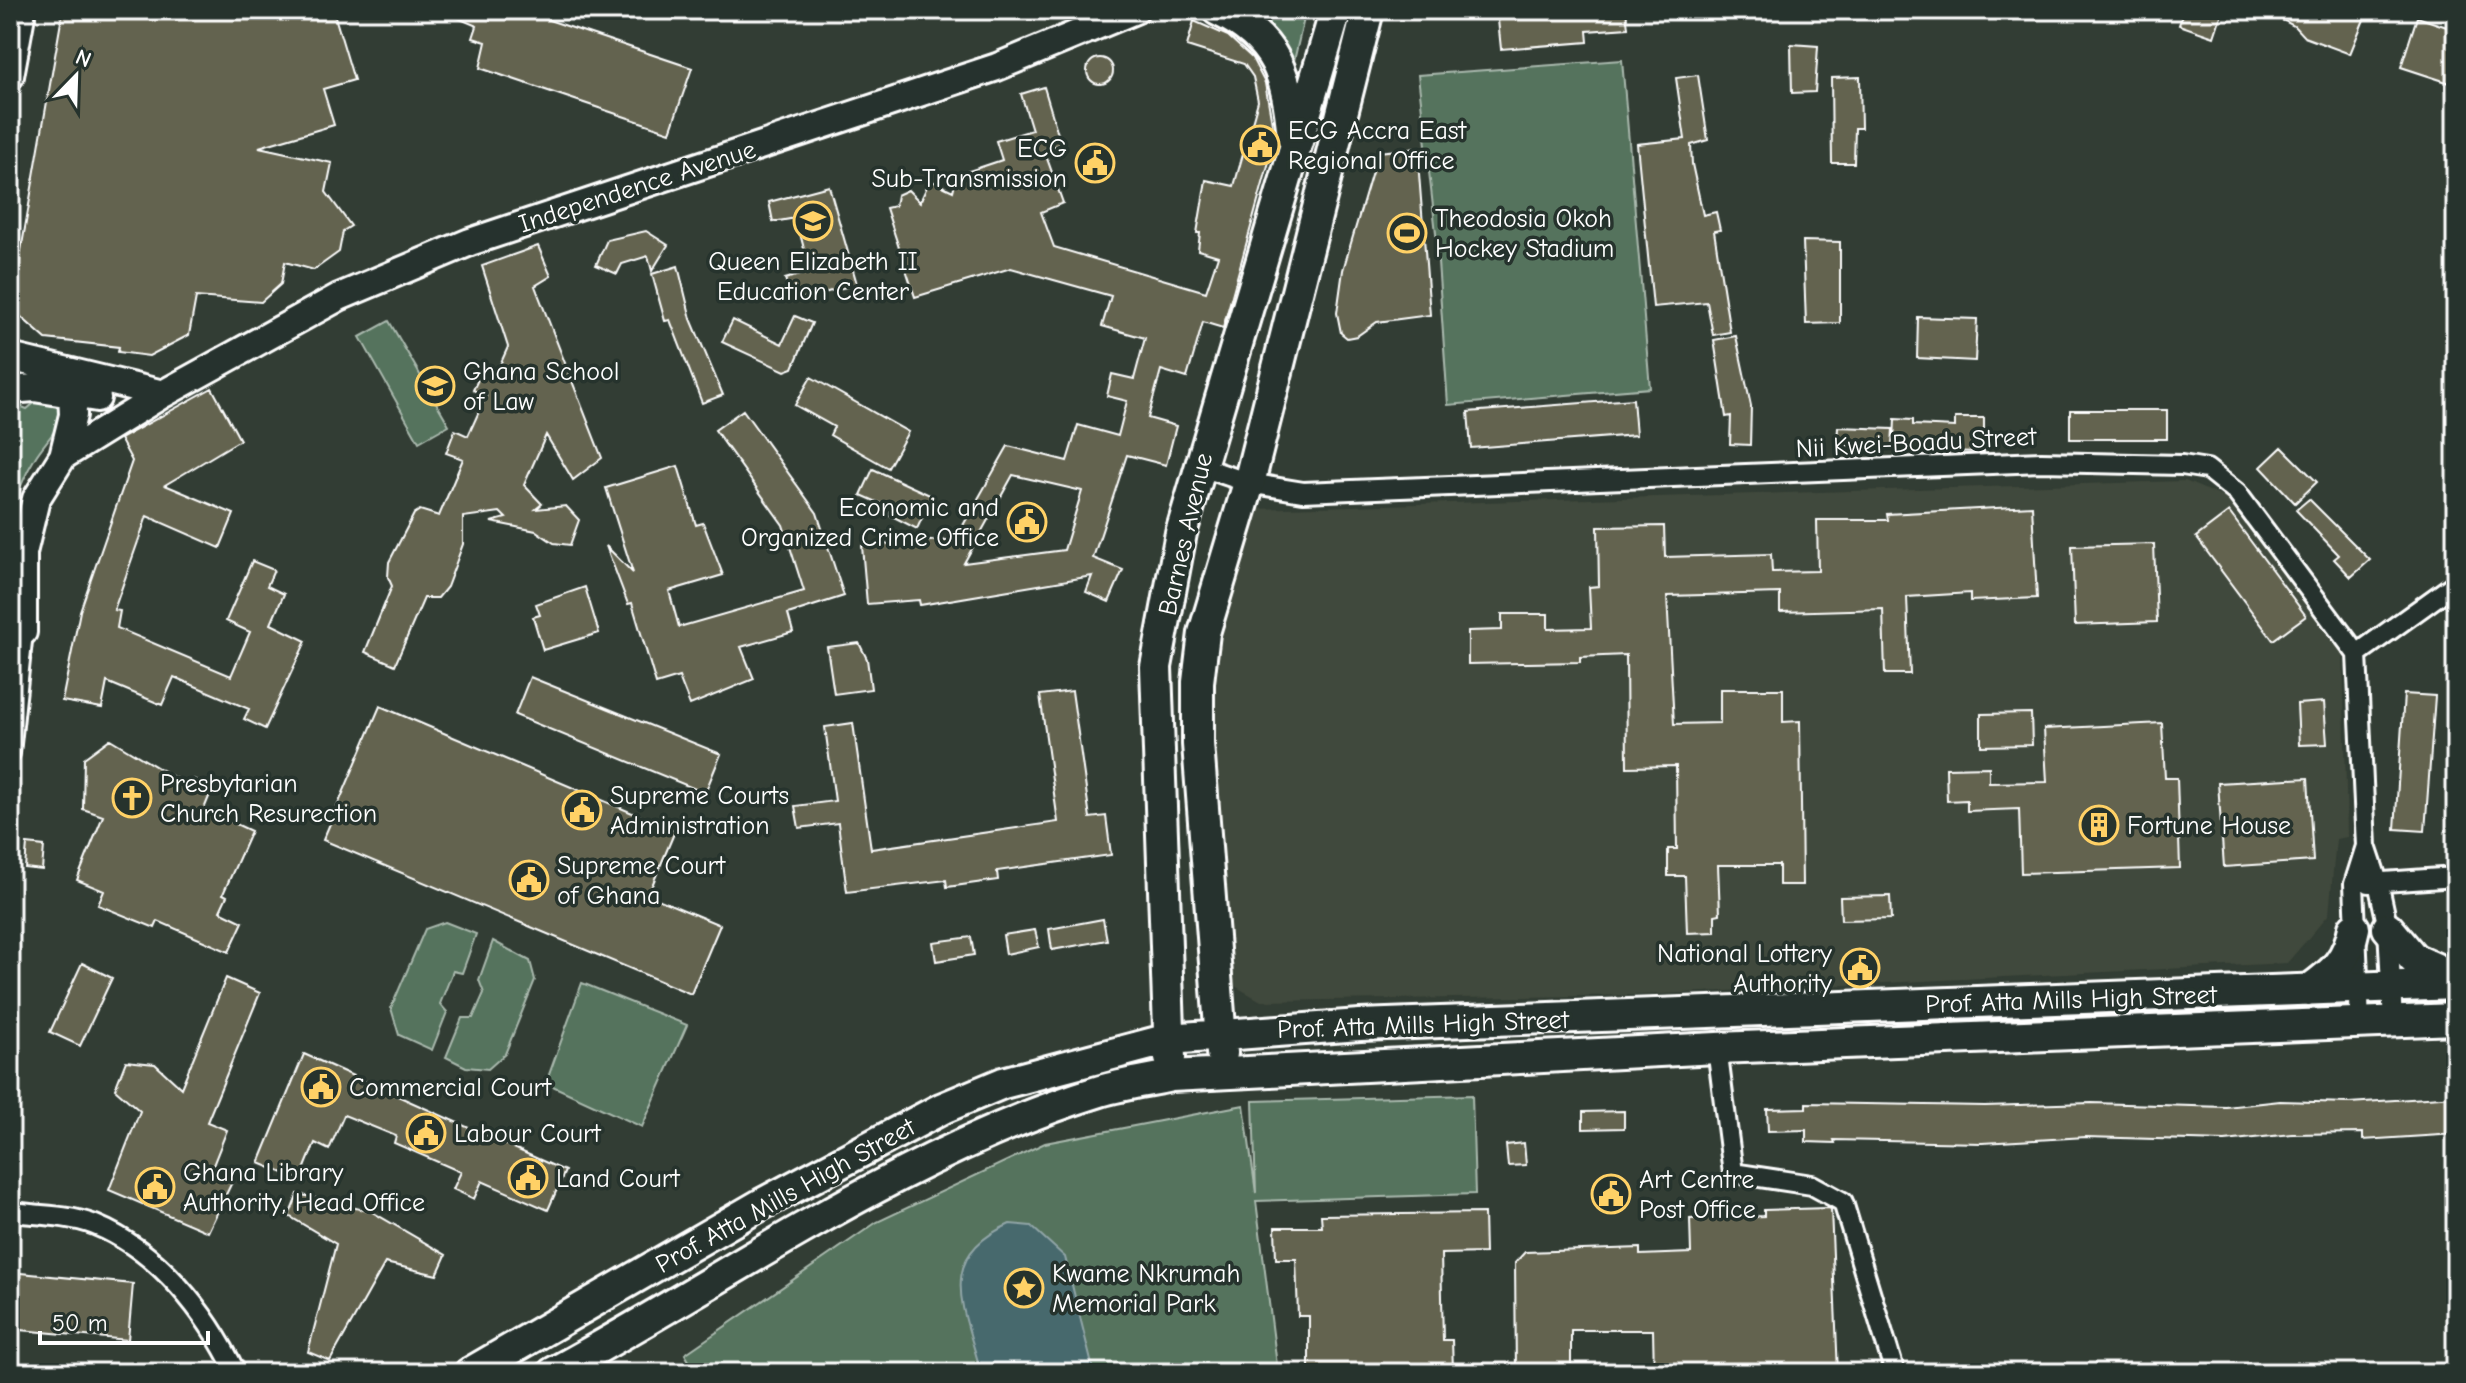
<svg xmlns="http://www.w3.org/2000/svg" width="2466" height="1383" viewBox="0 0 2466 1383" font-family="'Comic Neue',sans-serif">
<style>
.built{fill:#41493c}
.green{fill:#54735d;stroke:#aab9ae;stroke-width:2}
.water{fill:#47696d;stroke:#91a5a7;stroke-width:2}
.building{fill:#64644f;stroke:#fff;stroke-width:2;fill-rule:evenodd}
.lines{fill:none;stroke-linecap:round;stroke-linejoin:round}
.street-casing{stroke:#fff;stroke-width:24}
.secondary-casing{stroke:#fff;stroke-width:32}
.primary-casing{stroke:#fff;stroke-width:36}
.street{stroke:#26332d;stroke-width:18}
.secondary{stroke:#26332d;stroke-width:26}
.primary{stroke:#26332d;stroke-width:30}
.labels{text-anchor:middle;stroke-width:7;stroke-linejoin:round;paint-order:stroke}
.poi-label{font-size:26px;fill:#fff;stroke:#26332d;text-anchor:start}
.street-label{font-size:26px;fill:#fff;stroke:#26332d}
</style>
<rect width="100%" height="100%" fill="#323d34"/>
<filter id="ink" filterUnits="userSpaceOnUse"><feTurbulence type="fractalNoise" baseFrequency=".0125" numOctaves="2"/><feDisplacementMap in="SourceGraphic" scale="16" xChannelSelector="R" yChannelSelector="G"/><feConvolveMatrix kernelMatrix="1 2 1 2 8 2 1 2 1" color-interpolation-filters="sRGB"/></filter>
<g filter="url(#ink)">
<path class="built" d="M2185 481 2232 501 2309 595 2343 650 2347 837 2336 839 2329 914 2287 963 1642 995 1261 1001 1233 985 1215 813 1214 655 1253 509Z"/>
<path class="green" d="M1272 10H1306L1293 65 1262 21Z
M1622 60 1650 388 1448 405 1436 233 1418 75Z
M389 321 449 425 419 442 360 337Z
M10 398 23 400 22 407 27 409 38 400 50 398 62 406C63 427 46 440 36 456 23 477 15 499 10 522Z
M445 922 476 934 462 973 453 971 440 1004 447 1012 432 1050 399 1035 391 1008 425 929Z
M493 941 530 961 535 980 505 1054 488 1069 466 1067 446 1057 462 1018H473L484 993 479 980Z
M582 983 687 1025 642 1127 546 1083Z
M1472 1095 1475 1194 1256 1201 1278 1373H696L685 1354 877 1222 1045 1143 1244 1105 1256 1193 1253 1101Z"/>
<path class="water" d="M1010 1224 1031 1226 1065 1257 1094 1373H981C965 1309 933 1257 1010 1224Z"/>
<path class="building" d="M63 10H333L354 80 323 89 334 125 259 147 332 163 326 192 351 226 343 231 339 252 314 270 285 262 281 284 261 302 196 297 189 335 149 356 118 352 119 347 46 339 11 308Z
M439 10H519L692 68 670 132 480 68 486 42 473 38 477 26Z
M1497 10H1626L1628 28 1587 31 1588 42 1501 49Z
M2184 10H2223L2214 37 2179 25Z
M2264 10H2347L2365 17 2350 54 2304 37 2294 26Z
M2417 17 2456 30V85L2401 67Z
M1194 21 1228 36 1252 58 1265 83 1275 140 1223 328 1203 322 1187 378 1161 370 1148 418 1176 426 1166 465 1127 455 1093 558 1123 570 1109 602 1086 592 1092 576 920 605 919 600 867 604 862 546 942 540 953 543 1008 446 1067 461 1078 425 1118 436 1127 401 1107 396 1112 374 1134 379 1145 338 1102 326 1111 296 1011 268 915 297 886 208 895 206 897 195 908 190 920 202 930 180 953 191 957 175 1002 160 996 141 1032 130 1021 94 1044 87 1061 144 1044 150 1063 203 1041 212 1054 247 1206 292 1218 256 1198 250 1200 233H1197L1206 180 1234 186 1258 101 1253 77 1244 64 1187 46ZM1013 475 1082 491 1064 550 964 563Z
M1791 44 1818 46 1815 92 1792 93Z
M1087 71a13 13 0 1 1 26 0a13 13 0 1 1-26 0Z
M1698 75 1708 140 1691 145 1692 164 1703 215 1716 212 1720 230 1714 231 1730 332 1713 335 1707 302 1653 307 1637 144 1685 139 1676 78Z
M1860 77 1861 128H1855L1854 163H1832L1831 78Z
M1417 148 1430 315 1377 322 1357 336 1347 338 1341 333 1337 313 1343 270 1378 152Z
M829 186 857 284 794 301 785 279 810 272 796 218 773 222 769 202Z
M646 231 668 245 652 271 648 256 622 264 617 274 596 265 607 240Z
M1803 241 1840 242V323L1806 324Z
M538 246 551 276 535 286 602 458 573 480 546 435 524 485 542 504 536 509 566 506 579 520 570 545 554 543 536 531 491 522 506 518 500 512 463 517V544L447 587 438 598H424L395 665 365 652 392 586 388 577 389 562 414 514 420 510 439 516 463 459 446 453 455 430 468 436 486 396 473 390 482 371 495 376 508 347 482 266Z
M678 266 691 319 723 395 702 403 670 320 665 321 652 274Z
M795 316 812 323 793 368 785 371 722 342 733 320 782 344Z
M1918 317 1977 319 1975 361 1917 358Z
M1736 336 1751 406 1750 445 1730 444 1731 416 1726 417 1714 340Z
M811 377 908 432 888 468 830 435 834 427 795 405Z
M212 388 240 440 165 485 234 514 220 548 147 516 114 610 120 611 117 628 231 676 250 632 226 621 252 561 274 570 267 586 284 594 271 624 306 641 265 729 244 719 249 709 174 677 162 705 107 682 102 708 62 701 80 611 132 461 120 439Z
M1633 399 1636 435 1471 448 1468 412Z
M743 410 817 513 844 596 788 614 793 632 741 647 754 679 690 705 679 677 656 684 632 603 628 604 606 546 633 573 606 488 678 466 696 525 703 523 723 575 669 591 679 627 804 591 783 525 715 430Z
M2070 410H2167V439H2070Z
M1955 418H1984V452L1934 451V445L1894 442 1895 419 1913 420V425L1955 427Z
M1838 427 1893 429 1892 446 1837 445Z
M2282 447 2317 482 2295 503 2261 467Z
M873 469 932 496 917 529 888 514 891 508 861 495Z
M2309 499 2370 560 2351 577 2334 559 2339 555 2296 510Z
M2032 506 2037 598 1970 601V593L1907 597 1910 674H1885L1883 609 1780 612V593L1667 596 1674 724 1720 723V689H1783V722L1800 721 1802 885H1779V865H1718L1720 914 1715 915V932L1687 933 1685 876H1668V849H1677L1676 766 1627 767 1626 655 1580 657V662L1468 664V631L1502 630V614H1548V629L1591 628 1589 587 1599 586 1598 527 1664 526 1665 557 1771 554 1772 572 1818 571 1817 520H1888L1887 514Z
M2229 512 2306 616 2273 640 2196 537Z
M2154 544 2157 622 2075 625 2072 546Z
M585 587 599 633 543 650 533 617 540 615 536 604Z
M859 643 867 659 871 689 834 694 827 647Z
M530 677 721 754 705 793 515 715Z
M1072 691 1090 818 1106 816 1111 855 997 871 998 880 947 887 946 880 847 892 838 823 799 828 795 806 835 801 825 727 853 723 871 849 1058 822 1040 695Z
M2404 694 2435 696 2425 831 2395 829Z
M2324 702 2327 744 2299 745 2297 704Z
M380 706 675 831 648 895 720 925 691 994 323 840Z
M2031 713 2032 745 1981 746V714Z
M2162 723 2165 778H2177L2180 868 2021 873 2019 809 1967 811V800L1947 801 1946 768 1989 767V783L2047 782 2044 729Z
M110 739 190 787 193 779 213 787 204 809 251 831 223 894 227 896 220 911 243 922 229 952 158 921 155 928 98 905 104 891 77 880 103 816 83 809 84 758Z
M2308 778 2313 861 2224 867 2218 783Z
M27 844 44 846 42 870 25 868Z
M1890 896 1891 919 1841 920 1840 897Z
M1103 919 1107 940 1052 950 1049 929Z
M1035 930 1039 947 1006 954 1003 935Z
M971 937 974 955 936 961 933 942Z
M82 963 112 978 80 1046 50 1032Z
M226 978 260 993 207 1122 227 1130 212 1168 234 1178 208 1232 109 1190 140 1111 115 1089 126 1061 155 1064 181 1088Z
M304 1054 565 1171 548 1210 482 1181 474 1199 453 1189 461 1172 394 1143 396 1136 344 1115 329 1150 315 1143 300 1180 259 1163Z
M2456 1096V1134L2363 1140V1133L2292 1134 2225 1141 2086 1137 1982 1143 1834 1140 1835 1143 1806 1142V1130L1768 1131 1767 1109 1806 1108V1103L1985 1106 2092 1103 2226 1107 2280 1101 2349 1103Z
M1624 1111V1128L1583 1129V1112Z
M1524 1143 1526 1165 1508 1166 1506 1145Z
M298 1194 372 1212 446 1255 437 1275 385 1263 330 1361 308 1352 336 1244 289 1216Z
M1828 1208 1831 1209 1838 1373H1654L1653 1330H1571V1366H1563V1373H1516L1515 1263 1525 1252 1640 1248V1255L1691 1253 1690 1219 1764 1216V1210Z
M1484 1213 1485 1253 1441 1254 1443 1340H1452L1453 1370H1444V1373H1309V1316H1298L1296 1259H1276L1275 1227H1322L1321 1215Z
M10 1272 133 1284 128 1340 10 1329Z"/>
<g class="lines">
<g class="street-casing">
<path id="street" d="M1199 466 1249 483 1303 492 2041 462 2182 465 2207 469 2237 493 2357 654 2366 846 2378 882 2388 928 2393 1022
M2357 654 2456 583
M10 753 23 632
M2369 883 2456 877
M2360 1023 2354 884 2366 846
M1717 1048 1733 1173 1812 1185 1843 1202 1895 1373
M10 1212C37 1215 69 1215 95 1225 159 1251 207 1313 236 1373"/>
</g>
<g class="secondary-casing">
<path id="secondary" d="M10 76 22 10
M10 357 163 394
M10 390 34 388 97 398
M63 456 73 415 72 392
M10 631 23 632V553L36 499 63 456 163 394 339 297 470 242 997 67 1135 10"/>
</g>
<g class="primary-casing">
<path id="primary" d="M1218 10C1278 39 1287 76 1293 137
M2388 928 2414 959 2456 978
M2309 990C2335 972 2348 959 2354 928
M1222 1053 1198 744V682L1204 633 1249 483 1368 10
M1170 1058 1156 667 1181 533 1336 10
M470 1373 762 1204 943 1108 1003 1083 1169 1039 1360 1025 2456 984
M553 1373C732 1276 903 1152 1100 1091 1123 1084 1148 1081 1171 1076L1717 1048 2456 1019"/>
</g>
<use href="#street" class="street"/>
<use href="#secondary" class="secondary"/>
<use href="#primary" class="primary"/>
</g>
</g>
<defs>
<g id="civic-ring" transform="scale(2)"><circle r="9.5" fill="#26332d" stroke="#ffd166" stroke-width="1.5"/><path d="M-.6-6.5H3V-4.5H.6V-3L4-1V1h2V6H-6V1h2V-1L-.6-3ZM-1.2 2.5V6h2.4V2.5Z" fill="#ffd166"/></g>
<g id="school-ring" transform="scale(2)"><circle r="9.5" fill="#26332d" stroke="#ffd166" stroke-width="1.5"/><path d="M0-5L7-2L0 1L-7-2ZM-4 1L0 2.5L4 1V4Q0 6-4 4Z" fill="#ffd166"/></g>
<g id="stadium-ring" transform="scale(2)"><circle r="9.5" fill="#26332d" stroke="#ffd166" stroke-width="1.5"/><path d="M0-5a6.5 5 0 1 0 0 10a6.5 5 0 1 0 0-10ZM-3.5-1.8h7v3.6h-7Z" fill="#ffd166"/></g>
<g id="church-ring" transform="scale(2)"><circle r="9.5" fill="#26332d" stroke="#ffd166" stroke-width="1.5"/><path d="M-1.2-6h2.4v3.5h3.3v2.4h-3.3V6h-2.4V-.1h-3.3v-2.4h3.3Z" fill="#ffd166"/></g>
<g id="building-ring" transform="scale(2)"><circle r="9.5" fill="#26332d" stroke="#ffd166" stroke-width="1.5"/><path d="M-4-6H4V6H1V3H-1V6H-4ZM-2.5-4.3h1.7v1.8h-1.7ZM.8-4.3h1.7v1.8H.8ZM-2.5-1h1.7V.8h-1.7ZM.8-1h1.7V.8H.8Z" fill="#ffd166"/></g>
<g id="sight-ring" transform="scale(2)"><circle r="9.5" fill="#26332d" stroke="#ffd166" stroke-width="1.5"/><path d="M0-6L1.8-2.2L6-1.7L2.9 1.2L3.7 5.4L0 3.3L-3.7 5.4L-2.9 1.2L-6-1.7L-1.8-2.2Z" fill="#ffd166"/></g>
</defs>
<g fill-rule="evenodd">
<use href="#civic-ring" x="1260" y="145"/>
<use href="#civic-ring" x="1095" y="163"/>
<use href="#school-ring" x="813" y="221"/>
<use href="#stadium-ring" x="1407" y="233"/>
<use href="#school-ring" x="435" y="386"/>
<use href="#civic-ring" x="1027" y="522"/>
<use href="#church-ring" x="132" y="798"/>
<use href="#civic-ring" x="582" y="810"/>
<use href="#building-ring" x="2099" y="825"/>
<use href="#civic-ring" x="529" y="880"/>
<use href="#civic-ring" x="1860" y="968"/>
<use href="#civic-ring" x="321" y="1087"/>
<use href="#civic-ring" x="426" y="1133"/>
<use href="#civic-ring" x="528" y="1178"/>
<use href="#civic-ring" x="155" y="1187"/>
<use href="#civic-ring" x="1611" y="1194"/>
<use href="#sight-ring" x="1024" y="1288"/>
</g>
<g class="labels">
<g class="poi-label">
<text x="1288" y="139">ECG Accra East<tspan x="1288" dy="30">Regional Office</tspan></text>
<text x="1067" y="157" text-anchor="end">ECG<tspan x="1067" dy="30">Sub-Transmission</tspan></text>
<text x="1435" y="227">Theodosia Okoh<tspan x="1435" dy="30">Hockey Stadium</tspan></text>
<text x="813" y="270" text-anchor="middle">Queen Elizabeth II<tspan x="813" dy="30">Education Center</tspan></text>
<text x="463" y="380">Ghana School<tspan x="463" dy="30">of Law</tspan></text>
<text x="999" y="516" text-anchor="end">Economic and<tspan x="999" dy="30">Organized Crime Office</tspan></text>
<text x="160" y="792">Presbytarian<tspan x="160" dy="30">Church Resurection</tspan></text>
<text x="610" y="804">Supreme Courts<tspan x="610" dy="30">Administration</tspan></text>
<text x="2127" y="834">Fortune House</text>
<text x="557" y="874">Supreme Court<tspan x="557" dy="30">of Ghana</tspan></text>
<text x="1832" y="962" text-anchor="end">National Lottery<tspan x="1832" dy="30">Authority</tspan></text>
<text x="349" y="1096">Commercial Court</text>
<text x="454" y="1142">Labour Court</text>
<text x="183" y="1181">Ghana Library<tspan x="183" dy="30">Authority, Head Office</tspan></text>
<text x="556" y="1187">Land Court</text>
<text x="1639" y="1188">Art Centre<tspan x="1639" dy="30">Post Office</tspan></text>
<text x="1052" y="1282">Kwame Nkrumah<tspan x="1052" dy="30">Memorial Park</tspan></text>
</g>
<g class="street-label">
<text transform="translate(637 186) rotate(-18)" y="9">Independence Avenue</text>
<text transform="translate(1916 442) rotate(-3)" y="9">Nii Kwei-Boadu Street</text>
<text transform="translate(1185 534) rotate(-77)" y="9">Barnes Avenue</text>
<text transform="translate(2071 999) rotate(-2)" y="9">Prof. Atta Mills High Street</text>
<text transform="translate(1423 1024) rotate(-2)" y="9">Prof. Atta Mills High Street</text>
<text transform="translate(785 1195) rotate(-29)" y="9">Prof. Atta Mills High Street</text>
</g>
</g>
<rect width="2466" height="1383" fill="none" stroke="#26332d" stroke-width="40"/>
<rect x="20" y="20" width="2426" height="1343" fill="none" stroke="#fff" stroke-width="3" filter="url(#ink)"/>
<g transform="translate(76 76) rotate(23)" stroke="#26332d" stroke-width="6" paint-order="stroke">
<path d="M0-6L14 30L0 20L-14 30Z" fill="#ffffff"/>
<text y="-12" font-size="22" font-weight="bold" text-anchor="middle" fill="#ffffff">N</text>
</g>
<path d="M40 1331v12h168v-12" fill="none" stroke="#ffffff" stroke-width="4"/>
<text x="52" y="1331" font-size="24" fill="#ffffff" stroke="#26332d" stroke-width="6" paint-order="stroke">50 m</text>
</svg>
